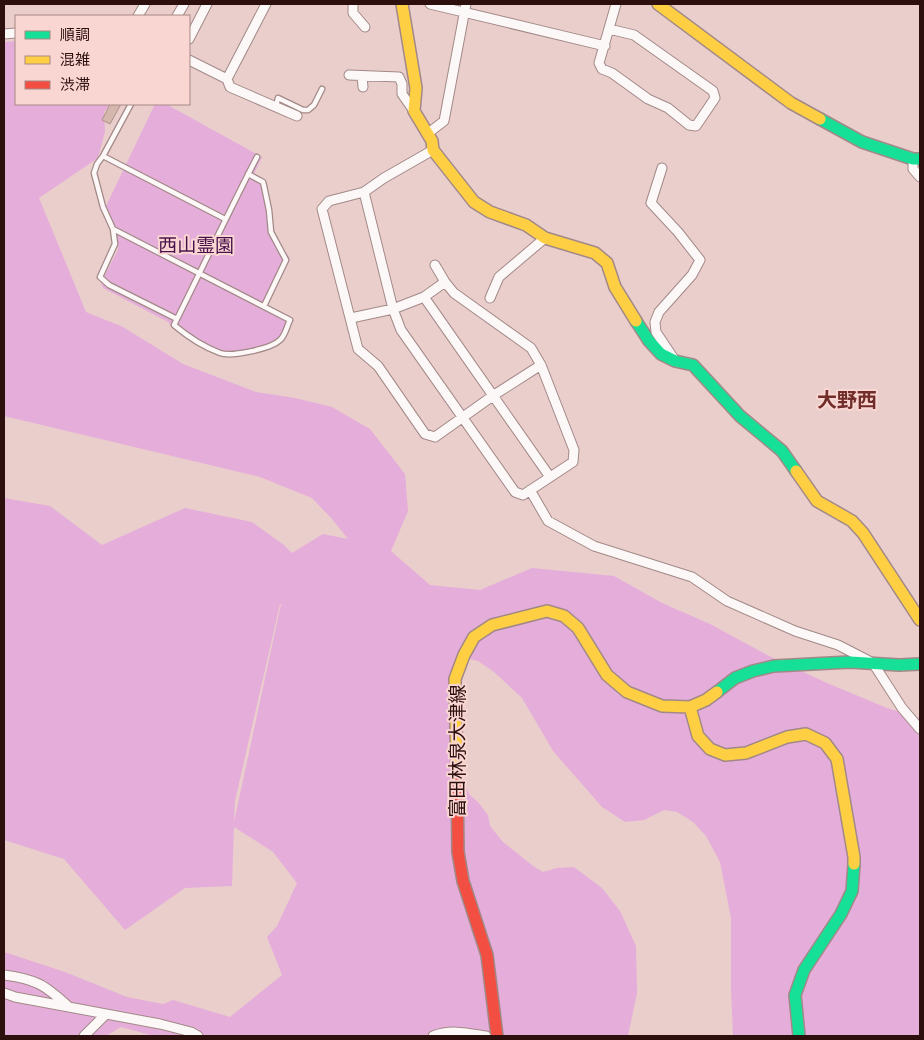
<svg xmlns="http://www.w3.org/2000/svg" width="924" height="1040" viewBox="0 0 924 1040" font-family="'Space Grotesk','Noto Sans JP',sans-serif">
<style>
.green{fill:#e5adda;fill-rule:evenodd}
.building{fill:#d6b7ae;stroke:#ab928b}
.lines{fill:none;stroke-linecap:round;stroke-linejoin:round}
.lane-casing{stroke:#a28987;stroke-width:7}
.street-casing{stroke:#a28987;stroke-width:11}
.fast-casing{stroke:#a28987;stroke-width:14}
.slow-casing{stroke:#a28987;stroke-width:14}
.jam-casing{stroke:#a28987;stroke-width:14}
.lane{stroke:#fcf8f7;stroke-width:4.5}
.street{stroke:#fcf8f7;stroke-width:9}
.fast{stroke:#16e098;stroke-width:11}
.slow{stroke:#ffcf43;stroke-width:11}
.jam{stroke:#f24e42;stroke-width:11}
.labels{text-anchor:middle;stroke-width:4;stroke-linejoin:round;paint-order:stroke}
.park-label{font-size:19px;fill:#49114c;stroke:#f9d6d2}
.street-label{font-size:19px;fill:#2d100e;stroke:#f9d6d2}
.neighbourhood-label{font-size:20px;font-weight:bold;fill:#702d29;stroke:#f9d6d2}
</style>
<rect width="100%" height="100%" fill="#eacecc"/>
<path class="green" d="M16 41V104H110L104 112 105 132 98 158 39 198 86 312 123 327 183 364 256 392 295 398 332 407 370 429 405 474 408 511 391 551 430 585 480 590 532 568 614 576 662 603 710 624 771 657 827 683 887 708 920 718V1036L885 1035 881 1036H733L731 989V918L720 862 706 836 693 822 677 812 664 810 644 820 625 822 602 807 553 751 522 698 494 672 478 661 470 659 460 665 448 681 451 729 463 782 470 795 478 802 488 815 490 826 503 842 533 866 543 872 557 868 574 867 602 888 620 911 636 946 637 993 628 1036H154L121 1027 106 1036H4V952L65 972 127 997 163 1004 173 1000 230 1017 282 975 267 937 277 926 297 883 273 852 234 827 232 886 185 888 125 930 64 859 4 840V498L50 506 102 545 185 508 252 522 284 545 292 553 323 534 348 539 332 519 312 498 260 477 4 416V42ZM280 604H281L234 822 235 801Z
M155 104H166L262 157 254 174 265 180 273 232 290 259 266 305 293 319 280 343 260 352 223 357 174 330 168 322 103 288 101 282 118 250 117 233 106 206Z"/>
<path class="building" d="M110 104H121L110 124 102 120Z"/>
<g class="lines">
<g class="lane-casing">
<path id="lane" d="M131 104 103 156 225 219
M276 106 278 98 303 110H308L314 105 322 89
M103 156 97 164 94 173 103 207 113 229 115 244 100 277 109 285 177 319
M248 174 263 182 264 186 269 210 271 232 286 260 264 306
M113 229 290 320C287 326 285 336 280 340 271 349 231 357 220 353 204 347 187 336 174 325 202 269 228 213 257 157"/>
</g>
<g class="street-casing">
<path id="street" d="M353 4V13L365 27
M430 4 605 46
M138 16 145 4
M177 16 184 4
M609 29 634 35 713 91 715 98 696 126 689 125 668 108 648 99 612 73 602 69 599 63 616 4
M4 34 16 33
M189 39 207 4
M189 60 227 79 230 87 297 116
M349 75 399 77 402 84V94L414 111
M362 76 363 87
M227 79 266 4
M427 134 444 121 466 4
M433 150 384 178 364 192 393 309 401 330 515 492 523 495 573 462 574 450 541 365 531 348 454 293 445 282 435 265
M913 159V169L920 177
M662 168 651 203 678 232 700 260 692 275 659 312 655 322 656 332 674 359
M364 192 329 201 322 209 358 349 378 366 425 434 435 437 494 395 541 365
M424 297 550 477
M490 298 499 277 545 238
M351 318 393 309 424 297 445 282
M530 490 548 521 594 546 692 577 727 601 795 631 838 645 873 663 902 708 920 729
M4 975C36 979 45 985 69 1007
M4 993 15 997 160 1024 191 1032 198 1036
M84 1036 106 1014
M433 1036C451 1029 467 1033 486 1036"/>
</g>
<g class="fast-casing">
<path id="fast" d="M820 119 862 142 913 159H920
M636 321 649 341 661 354 675 361 693 365 740 416 782 451 796 471
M717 692 735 678 753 671 774 666 850 662 899 665 920 664
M799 1036 795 995 804 970 841 914 852 891 854 864"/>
</g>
<g class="slow-casing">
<path id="slow" d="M402 4 416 88 414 111 432 141 433 150 474 202 490 212 526 225 545 238 595 253 607 263 615 287 636 321
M658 4 791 103 820 119
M796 471 817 501 852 521 863 533 920 620
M690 707 698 736 710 749 725 755 746 753 787 737 806 734 825 743 837 759 854 857V864
M457 773 455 679 464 655 474 637 492 625 547 611 564 616 578 628 607 675 627 692 662 706 690 707 706 700 717 692"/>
</g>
<g class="jam-casing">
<path id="jam" d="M457 773 458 852 463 881 487 955 497 1036"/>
</g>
<use href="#lane" class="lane"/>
<use href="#street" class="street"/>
<use href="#fast" class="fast"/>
<use href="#slow" class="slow"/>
<use href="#jam" class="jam"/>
</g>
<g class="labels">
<g class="park-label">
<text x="196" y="252">西山霊園</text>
</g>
<g class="street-label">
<text transform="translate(457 751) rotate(-90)" y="7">富田林泉大津線</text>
</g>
<g class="neighbourhood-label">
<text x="847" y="407">大野西</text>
</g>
</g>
<rect width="924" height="1040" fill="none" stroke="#2d100e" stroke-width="10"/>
<rect x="15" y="15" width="175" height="90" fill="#f9d6d2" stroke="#a78784"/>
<rect x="25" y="31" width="25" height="8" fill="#16e098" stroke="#a78784"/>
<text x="60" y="40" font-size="15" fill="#2d100e">順調</text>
<rect x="25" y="56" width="25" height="8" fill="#ffcf43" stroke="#a78784"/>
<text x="60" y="65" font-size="15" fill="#2d100e">混雑</text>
<rect x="25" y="81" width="25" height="8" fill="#f24e42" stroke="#a78784"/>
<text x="60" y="90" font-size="15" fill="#2d100e">渋滞</text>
</svg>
